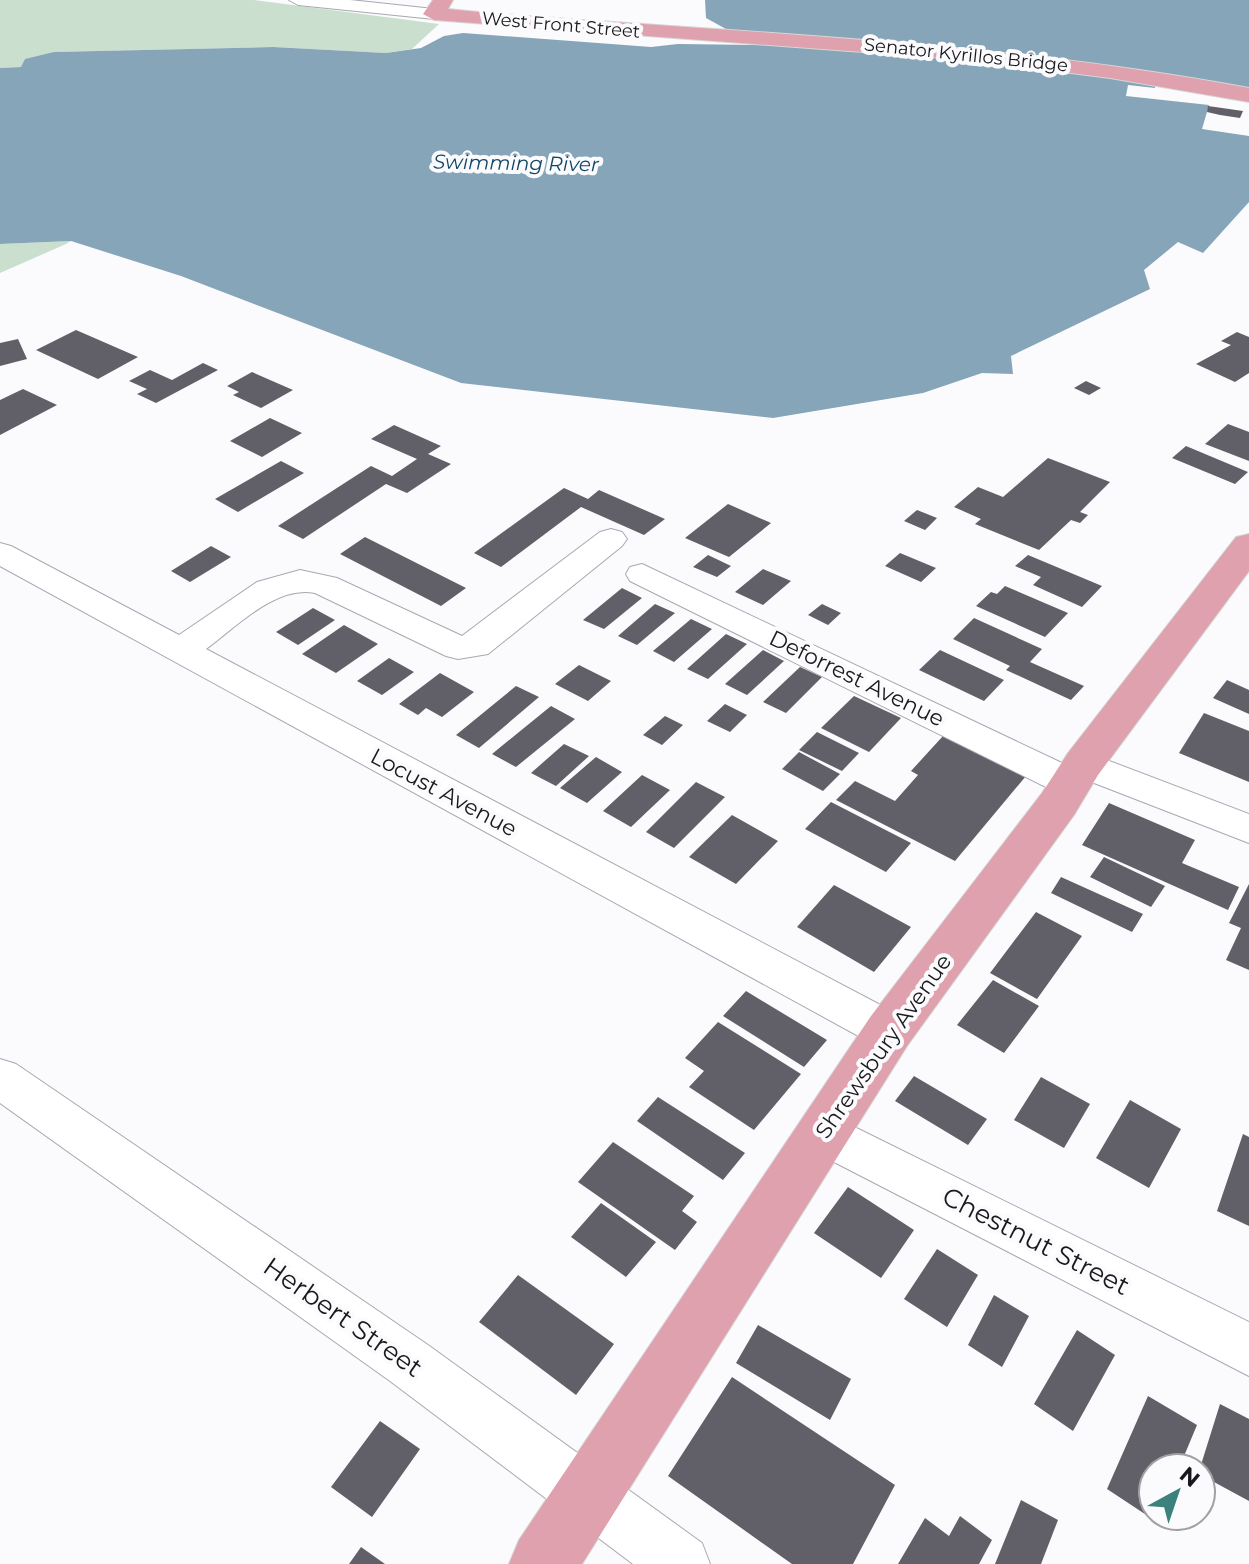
<svg xmlns="http://www.w3.org/2000/svg" width="1249" height="1564" viewBox="0 0 1249 1564" font-family="Montserrat,sans-serif">
<style>
.green{fill:#cadfce}
.water{fill:#86a5b9}
.building{fill:#615f68}
.lines{fill:none;stroke-linecap:round;stroke-linejoin:round}
.minor-casing{stroke:#a8a8b3;stroke-width:2}
.major-casing{stroke:#d6d6d6;stroke-width:2}
.minor{fill:#fff;fill-rule:evenodd}
.major{fill:#dea1ad;fill-rule:evenodd}
.labels{text-anchor:middle;stroke-width:8;stroke-linejoin:round;paint-order:stroke}
.far-street-label{font-size:18px;fill:#19191d;stroke:#fbfbfd}
.far-water-label{font-size:20px;font-style:italic;fill:#0f4765;stroke:#fbfbfd}
.street-label{font-size:22px;fill:#19191d;stroke:#fbfbfd}
.near-street-label{font-size:26px;fill:#19191d;stroke:#fbfbfd}
</style>
<rect width="100%" height="100%" fill="#fbfbfd"/>
<path class="green" d="M0 0H254L439 24 412 49 386 53 273 47 54 52 22 67 0 68Z
M71 241 66 244 0 273V244Z"/>
<path class="water" d="M705 0H1249V102L1155 86V88L1128 85 1126 96 1209 105 1202 129 1249 136V202L1203 253 1178 242 1144 270 1150 289 1011 356 1013 374 982 373 923 393 773 418 461 383 181 276 71 241 0 244V68L21 67 25 59 54 52 273 47 386 53 421 48 444 36 463 33 651 47 678 44 755 45 706 18Z"/>
<path class="building" d="M1208 106 1243 111 1240 118 1220 115 1207 112Z
M76 330 138 357 98 379 36 350Z
M1237 332 1249 337V373L1235 382 1196 364 1231 345 1221 341Z
M18 339 27 359 0 366V343Z
M203 363 218 370 156 403 137 394 147 389 129 381 150 370 172 380Z
M252 372 293 390 261 408 233 395 239 392 227 386Z
M1086 381 1101 388 1089 395 1074 388Z
M23 389 57 405 0 435V400Z
M270 418 302 433 262 457 230 441Z
M1228 424 1249 432V461L1205 444Z
M394 425 441 446 428 454 451 464 407 493 386 484 303 539 278 526 371 466 392 476 417 459 371 439Z
M1186 446 1248 472 1235 484 1172 458Z
M1048 458 1110 482 1080 512 1088 515 1080 523 1071 520 1039 550 975 524 981 519 954 507 978 487 1003 497Z
M281 461 304 473 238 512 215 499Z
M564 488 588 499 599 490 665 519 644 535 581 507 501 567 474 553Z
M728 504 771 523 729 557 685 538Z
M917 510 937 518 925 530 904 521Z
M365 537 466 588 441 606 340 554Z
M211 546 231 557 190 582 171 571Z
M900 553 936 568 921 582 885 566Z
M708 555 731 566 717 577 693 567Z
M1028 555 1102 586 1082 607 1033 585 1041 577 1015 566Z
M763 569 791 581 763 605 735 592Z
M1005 586 1068 613 1045 637 976 606 991 592 997 594Z
M622 588 642 598 604 629 583 620Z
M655 604 675 613 637 645 618 636Z
M822 604 841 613 828 625 808 615Z
M313 608 335 620 298 645 276 632Z
M974 618 1042 649 1030 662 1084 686 1071 700 1006 670 1010 666 953 639Z
M691 619 712 629 674 662 653 651Z
M344 625 378 644 336 673 302 654Z
M726 634 747 644 708 679 687 669Z
M763 650 784 661 747 695 725 684Z
M940 650 1004 680 984 701 919 670Z
M389 658 414 672 382 695 357 681Z
M579 665 611 681 588 701 555 684Z
M800 667 822 677 786 713 763 702Z
M440 673 474 692 442 717 426 708 418 715 399 704Z
M1227 680 1249 690V714L1213 698Z
M516 686 539 697 479 748 456 735Z
M854 696 901 718 869 752 821 728Z
M725 704 747 715 730 732 707 721Z
M551 706 575 719 516 767 492 754Z
M1204 713 1249 731V782L1179 753Z
M665 716 683 725 662 745 643 735Z
M817 732 859 753 842 771 799 750Z
M943 736 1026 776 955 861 836 800 855 781 895 801 918 775 911 771Z
M564 744 589 756 556 786 531 773Z
M799 752 840 774 823 791 782 769Z
M596 757 622 772 587 803 560 788Z
M642 775 670 790 631 827 603 811Z
M696 782 725 797 674 848 646 832Z
M831 802 911 843 886 872 805 829Z
M1109 803 1195 840 1182 863 1239 887 1228 910 1082 845Z
M732 815 778 841 736 884 689 857Z
M1104 857 1165 886 1151 907 1090 877Z
M1061 877 1143 914 1132 932 1051 893Z
M1249 884V970L1226 960 1241 928 1229 923Z
M834 885 911 927 874 972 797 927Z
M1036 912 1082 936 1037 999 990 973Z
M993 980 1039 1006 1004 1053 957 1025Z
M746 991 827 1040 804 1067 723 1016Z
M718 1022 801 1074 754 1130 689 1087 704 1071 685 1058Z
M914 1076 987 1119 968 1145 895 1101Z
M1041 1077 1090 1104 1064 1148 1014 1120Z
M658 1097 745 1153 723 1180 637 1121Z
M1130 1100 1181 1129 1149 1188 1096 1158Z
M1243 1134 1249 1137V1226L1217 1211Z
M613 1142 694 1196 682 1211 697 1222 675 1250 578 1182Z
M848 1187 914 1230 881 1278 814 1233Z
M601 1203 656 1242 626 1277 571 1237Z
M937 1249 978 1275 947 1327 904 1299Z
M518 1275 614 1344 576 1395 479 1322Z
M994 1295 1029 1316 1002 1367 968 1345Z
M758 1325 851 1379 830 1420 736 1363Z
M1077 1330 1115 1355 1073 1431 1034 1404Z
M732 1377 895 1485 853 1564H792L668 1476Z
M1148 1396 1197 1425 1179 1468H1153V1516H1159L1157 1522 1107 1489Z
M1220 1404 1249 1419V1501L1201 1475 1200 1468Z
M380 1421 420 1449 372 1517 331 1487Z
M1021 1500 1058 1520 1041 1564H995Z
M960 1516 992 1540 979 1564H898L925 1518 949 1536Z
M361 1547 385 1564H349Z"/>
<g class="lines">
<g class="minor-casing">
<path id="minor" d="M289 0H350L434 9 443 14 434 19 298 5Z
M611 529 622 532 627 539 622 546 488 654 458 659 446 656 315 593C276 585 236 627 206 649L905 1018 911 1031 905 1044 889 1049 873 1044 0 566V543L11 546 179 635 257 582 300 570 337 578 462 636 600 532Z
M642 564 1064 764 1070 755 1083 751 1249 814V843L1089 781 1084 793 1071 796 1058 793 630 581 626 574 630 567Z
M0 1059 16 1064 428 1345 702 1543 710 1564H633L390 1381 0 1103Z
M822 1111 1249 1322V1376L805 1147 798 1132 805 1117Z"/>
</g>
<g class="major-casing">
<path id="major" d="M433 0H453L448 9 489 13C746 33 994 41 1249 88V102L1110 78 970 60 434 20 423 14Z
M1249 534V571L1098 775 1074 815 907 1046 582 1564H509L519 1540 871 1016 1042 793 1068 753 1236 537Z"/>
</g>
<use href="#minor" class="minor"/>
<use href="#major" class="major"/>
</g>
<g class="labels">
<g class="far-street-label">
<text transform="translate(561 25) rotate(5)" y="6">West Front Street</text>
<text transform="translate(966 55) rotate(6)" y="6">Senator Kyrillos Bridge</text>
</g>
<g class="far-water-label">
<text transform="translate(516 163) rotate(1)" y="7">Swimming River</text>
</g>
<g class="street-label">
<text transform="translate(857 678) rotate(26)" y="8">Deforrest Avenue</text>
<text transform="translate(444 792) rotate(28)" y="8">Locust Avenue</text>
<text transform="translate(883 1046) rotate(-55)" y="8">Shrewsbury Avenue</text>
</g>
<g class="near-street-label">
<text transform="translate(1036 1241) rotate(27)" y="9">Chestnut Street</text>
<text transform="translate(343 1317) rotate(35)" y="9">Herbert Street</text>
</g>
</g>
<g transform="translate(1177 1492) rotate(40)"><circle r="38" fill="#fbfbfd" stroke="#a1a1a3" stroke-width="2"/>
<path d="M0-6L14 30L0 20L-14 30Z" fill="#3b827d"/>
<text y="-12" font-size="22" font-weight="bold" text-anchor="middle" fill="#19191d">N</text>
</g>
</svg>
